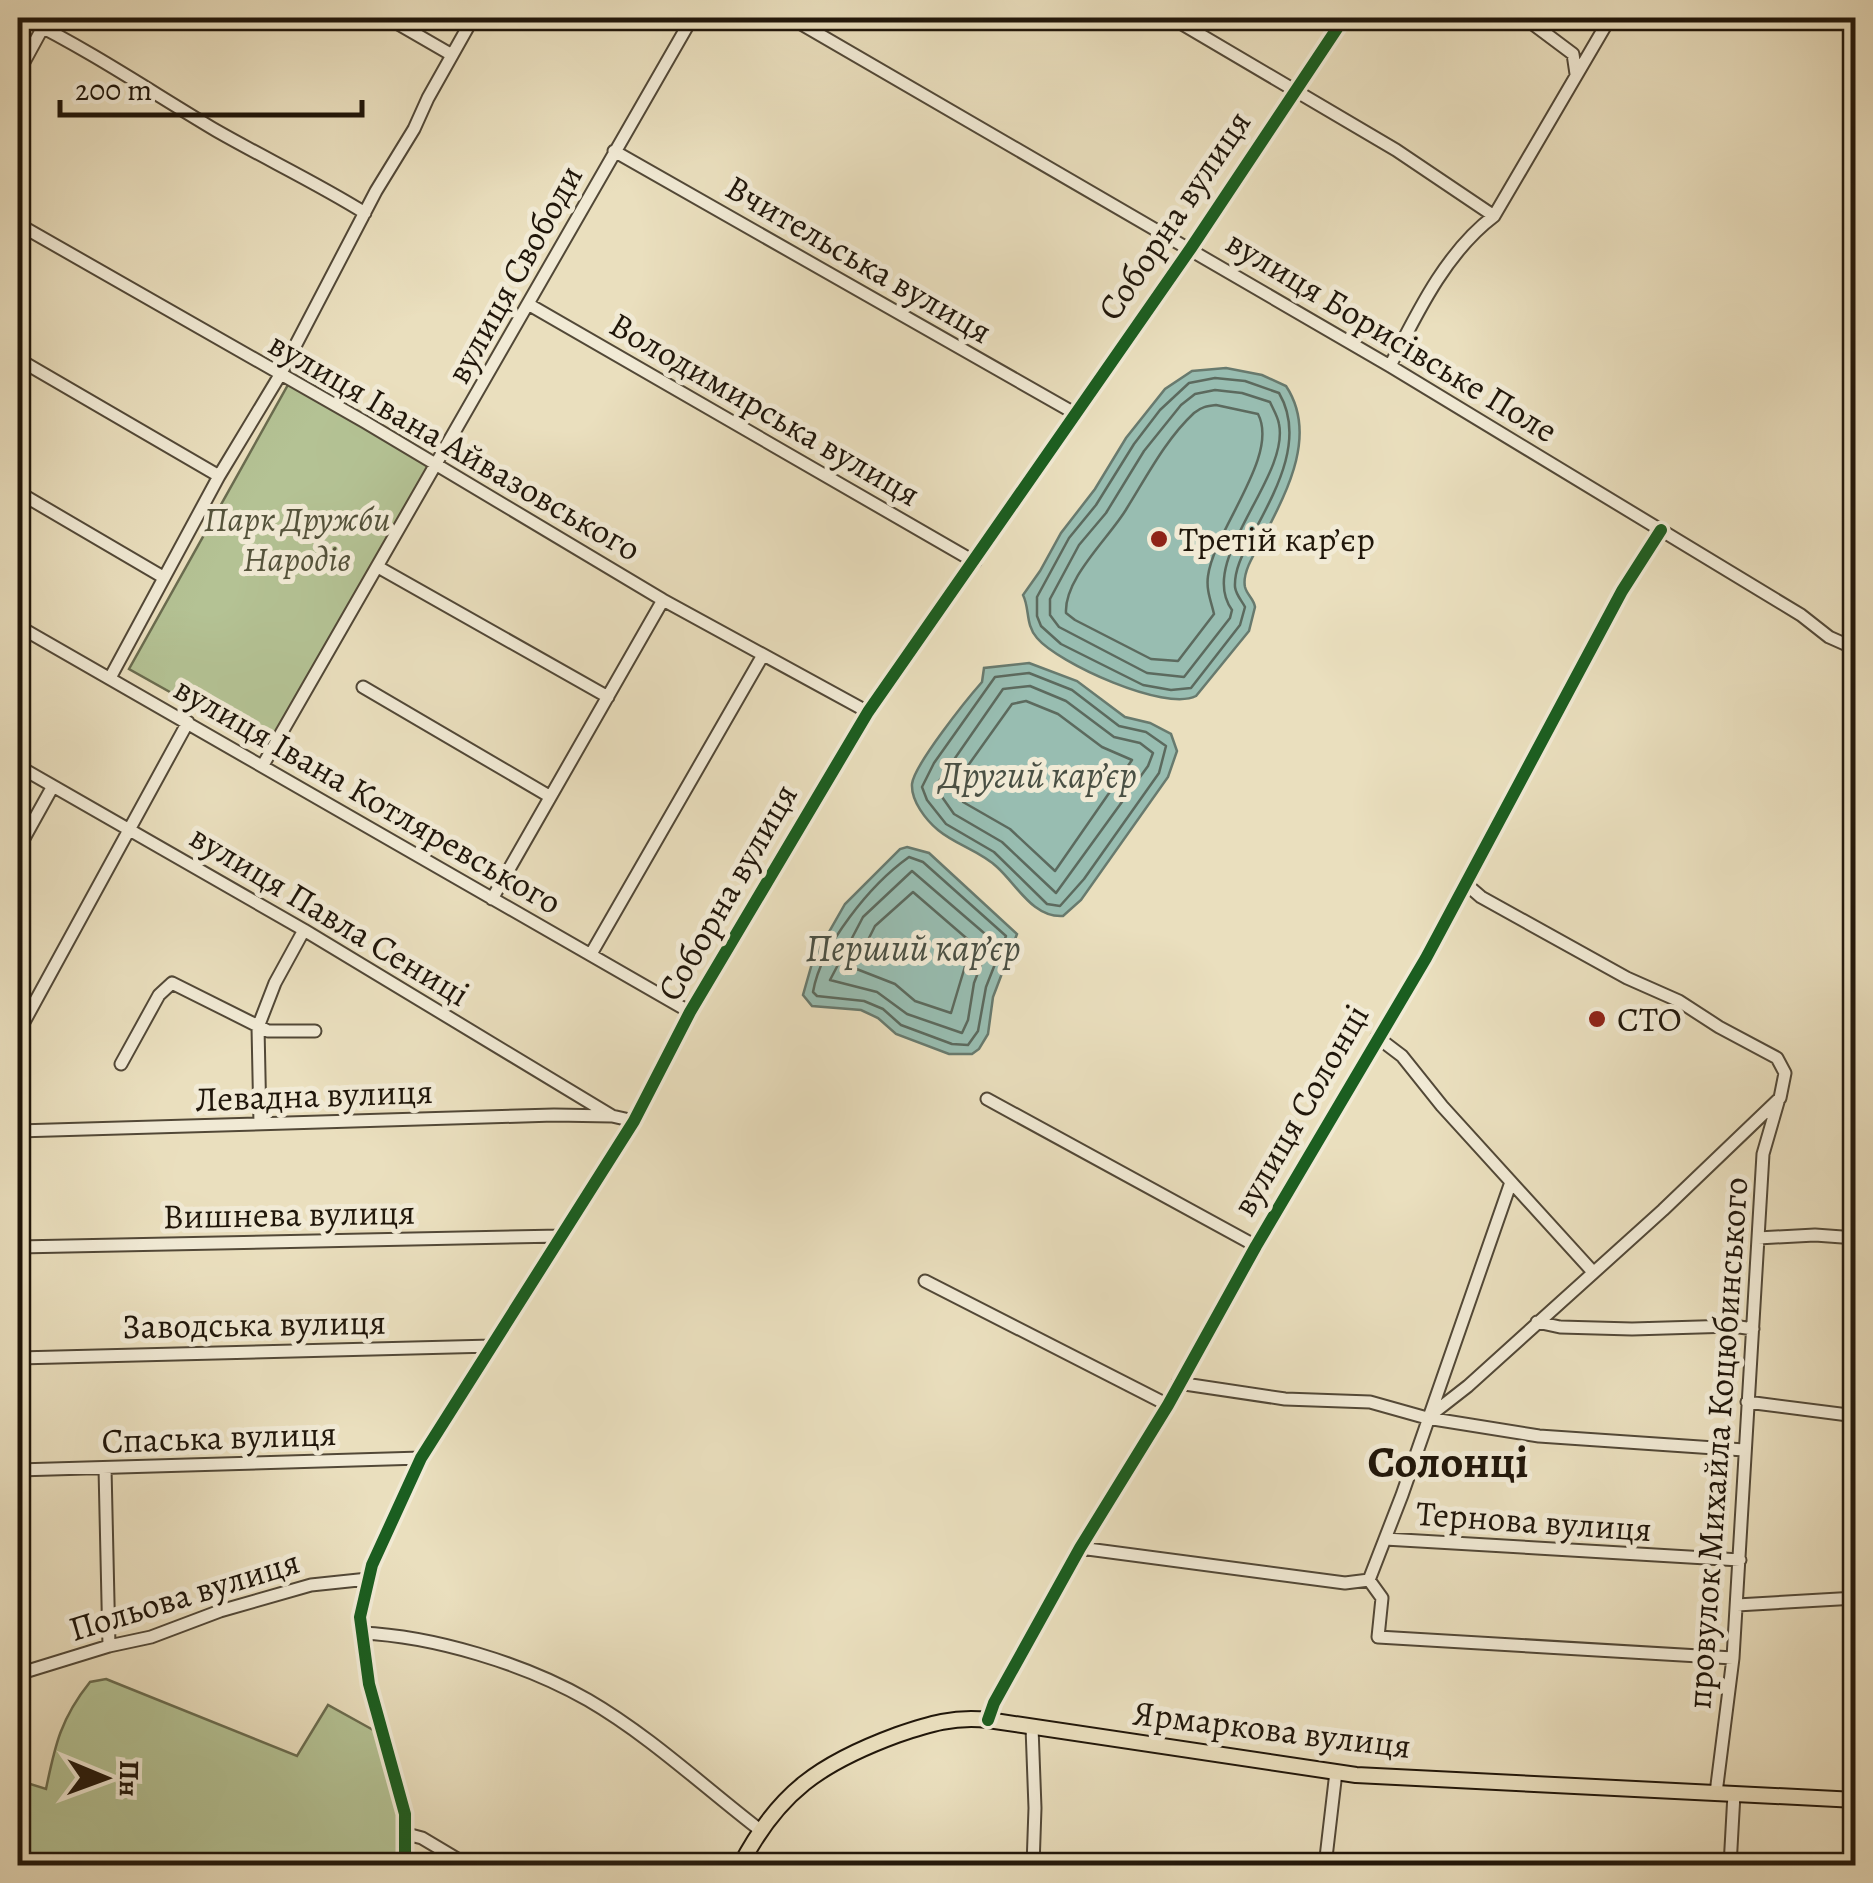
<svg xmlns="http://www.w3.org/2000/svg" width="1873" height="1883" viewBox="0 0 1873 1883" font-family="Alegreya,serif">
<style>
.green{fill:#b4c294;stroke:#6a6c4f;stroke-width:2.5}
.water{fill:#98bdb1;stroke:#687a6e;stroke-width:2.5}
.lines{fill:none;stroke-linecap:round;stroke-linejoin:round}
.shore{stroke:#5c6a5e;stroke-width:2.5}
.minor-casing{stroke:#524837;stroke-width:15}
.major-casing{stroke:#20160a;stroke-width:18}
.minor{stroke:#f1ead5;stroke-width:11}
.major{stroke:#eadfbe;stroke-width:14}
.cycleway-casing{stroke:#f1ead5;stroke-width:19}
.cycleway{stroke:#1b5e20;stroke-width:12}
.poi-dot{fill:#8f2418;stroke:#f1ead5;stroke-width:4}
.labels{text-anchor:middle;stroke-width:10;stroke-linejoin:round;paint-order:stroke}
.street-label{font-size:35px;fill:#20160a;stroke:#f1ead5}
.park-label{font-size:35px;font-style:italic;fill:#54523a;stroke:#f1ead5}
.poi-label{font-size:35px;fill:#20160a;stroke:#f1ead5;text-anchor:start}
.water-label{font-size:38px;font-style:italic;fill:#4a5044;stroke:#f1ead5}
.district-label{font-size:45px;font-weight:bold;fill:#20160a;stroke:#f1ead5}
</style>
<rect width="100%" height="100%" fill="#eadfbe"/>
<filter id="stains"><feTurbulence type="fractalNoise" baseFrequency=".002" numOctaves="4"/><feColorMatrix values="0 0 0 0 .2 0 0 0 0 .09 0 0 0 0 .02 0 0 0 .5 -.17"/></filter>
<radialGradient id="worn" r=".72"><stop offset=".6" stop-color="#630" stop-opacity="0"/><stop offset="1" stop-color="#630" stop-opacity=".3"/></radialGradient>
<path class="green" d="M289 383 434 467 273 750 129 669Z
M106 1679 297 1756 328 1705 375 1731 403 1822 399 1865H18V1796L24 1782 46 1789C55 1745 61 1718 90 1682Z"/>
<path class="water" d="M1226 368 1262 375 1286 386C1319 436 1285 495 1261 542 1254 554 1242 573 1245 587 1247 595 1254 599 1255 607L1249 631 1196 696C1165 712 1058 663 1037 638 1025 624 1030 609 1023 595L1040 571 1061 533 1095 489 1126 438 1165 389 1192 371Z
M1029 663 1077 681 1125 717 1150 723 1171 734 1177 751 1168 777 1081 900 1063 916C1033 918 1017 885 997 867 980 851 956 845 938 830 926 820 911 801 912 784 914 765 967 699 982 682L984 668Z
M907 847 929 853 1017 934 993 997 988 1034 979 1049 972 1054H949L896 1034 878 1018 861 1010 812 1006 803 995 813 960 845 904 900 849Z"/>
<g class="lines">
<path class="shore" d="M1215 378 1245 381 1279 393C1306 439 1275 492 1253 534 1245 550 1234 568 1235 587 1236 595 1242 601 1245 607L1240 625 1191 688 1171 690 1143 685 1061 644 1041 626 1037 616V597L1069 538 1096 505 1134 444 1160 410 1189 383Z
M1215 390 1242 393 1270 402C1273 409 1278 417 1279 424 1290 478 1196 561 1232 610L1230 618 1184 677 1147 673 1059 627 1050 615V599L1079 545 1106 513 1144 451 1181 405 1195 394Z
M1216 405 1258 414C1280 456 1214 530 1208 576 1206 590 1211 601 1214 614L1178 661 1151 659 1075 620 1066 613C1064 578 1110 537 1127 508 1147 476 1166 439 1194 413 1201 407 1207 406 1216 405Z
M1029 673 1072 690 1119 726 1146 732 1166 746 1159 773 1084 879 1060 906 1047 904 994 852 946 824 927 800 922 787 934 763 995 677Z
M1030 686 1066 701 1114 737 1140 743 1153 753 1148 766 1056 893 1002 842 954 814 935 787 1003 689Z
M1026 701 1058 714 1102 747 1132 760 1055 871 1010 829 963 802 952 788 1012 704Z
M909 857 923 862 1006 936 986 987 978 1031 968 1045 952 1044 901 1025 883 1009 864 1001 817 996 813 992C821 945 871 884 909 857Z
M912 871 991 939 974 983 968 1020 962 1033 907 1014 877 992 830 980 863 917Z
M913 892 972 943 951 1013 915 1001 895 984 854 968 875 926Z"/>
<g class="minor-casing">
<path id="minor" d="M24 18C91 51 153 93 217 131 266 159 317 183 365 213
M388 18 452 55
M791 18 1390 366 1801 615 1829 637 1856 649
M1172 18 1396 150 1494 216
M1525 18 1573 54 1576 74
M18 73 48 18
M614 151 1076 414
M18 224 365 422 663 600 868 712
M528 304 975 562
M18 359 219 476
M1390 366C1417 313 1446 252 1494 216L1610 18
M18 492 163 577
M378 567 608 697
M18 626 690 1012
M110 678 219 476 280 375 376 191 414 129 428 98 473 18
M363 687 549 796
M263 765 692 18
M18 766 304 930 612 1116
M18 849 53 786
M492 899 663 600
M591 954 763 655
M18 1033 188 722
M1377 1037 1402 1056 1442 1106 1593 1272
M121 1064 159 995 172 983 268 1031H315
M987 1099 1256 1246
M260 1124 258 1027 275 983 304 930
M18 1131 554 1115 612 1116 634 1121
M1758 1238 1815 1235 1856 1238
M18 1247 561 1236
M925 1281 1168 1405
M1537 1322 1560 1327 1632 1329 1733 1326 1753 1329
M18 1358 492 1346
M1178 1383 1285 1399 1370 1402 1427 1418 1539 1436 1744 1450
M1747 1402 1856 1416
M1427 1418 1468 1386 1663 1210 1780 1098 1785 1073 1777 1058 1719 1027 1679 1001 1627 978 1481 897 1466 884
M105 1468 109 1646
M18 1470 421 1458
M1385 1539 1740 1560
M1080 1548 1345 1583 1369 1580 1382 1598 1378 1637 1733 1658
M1369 1580 1402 1495 1511 1182
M1737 1605 1856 1598
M361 1633C434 1636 525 1664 588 1700 650 1736 704 1787 760 1830
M18 1674 109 1646 151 1637 220 1611 311 1585 368 1579
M988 1720 994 1703 1080 1548 1168 1405 1256 1246 1426 958 1622 591 1661 530
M1032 1727 1035 1808 1033 1866
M1716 1793 1733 1658 1763 1154 1778 1102
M407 1834 422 1838 469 1866
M405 1866V1814L369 1684 360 1617 372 1565 421 1458 634 1121 690 1012 868 712 1191 248 1344 18
M1325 1866 1336 1772
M1730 1866 1734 1794"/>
</g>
<g class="major-casing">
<path id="major" d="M740 1866C778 1792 821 1763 897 1735 929 1724 955 1716 988 1720L1356 1775 1856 1800"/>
</g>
<use href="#minor" class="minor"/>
<use href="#major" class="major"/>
<g class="cycleway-casing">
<path id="cycleway" d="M988 1720 994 1703 1080 1548 1168 1405 1256 1246 1426 958 1622 591 1661 530
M405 1866V1814L369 1684 360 1617 372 1565 421 1458 634 1121 690 1012 868 712 1191 248 1344 18"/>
</g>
<use href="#cycleway" class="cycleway"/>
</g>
<g class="poi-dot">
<circle cx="1159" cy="539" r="10"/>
<circle cx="1597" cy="1019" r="10"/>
</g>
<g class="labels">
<g class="street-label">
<text transform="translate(1174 215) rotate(-56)" y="12">Соборна вулиця</text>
<text transform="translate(859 259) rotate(30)" y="12">Вчительська вулиця</text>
<text transform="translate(514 274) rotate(-61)" y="12">вулиця Свободи</text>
<text transform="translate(1392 336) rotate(31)" y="12">вулиця Борисівське Поле</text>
<text transform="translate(765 409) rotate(30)" y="12">Володимирська вулиця</text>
<text transform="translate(455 446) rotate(30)" y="12">вулиця Івана Айвазовського</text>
<text transform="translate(368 795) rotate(30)" y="12">вулиця Івана Котляревського</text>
<text transform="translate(727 892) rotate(-60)" y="12">Соборна вулиця</text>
<text transform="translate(330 915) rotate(31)" y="12">вулиця Павла Сениці</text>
<text transform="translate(314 1095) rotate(-2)" y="12">Левадна вулиця</text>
<text transform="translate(1300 1110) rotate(-60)" y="12">вулиця Солонці</text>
<text transform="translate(289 1214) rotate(-1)" y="12">Вишнева вулиця</text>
<text transform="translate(254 1324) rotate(-1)" y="12">Заводська вулиця</text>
<text transform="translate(219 1437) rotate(-2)" y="12">Спаська вулиця</text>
<text transform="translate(1717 1443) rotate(-86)" y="12">провулок Михайла Коцюбинського</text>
<text transform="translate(1534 1521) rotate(4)" y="12">Тернова вулиця</text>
<text transform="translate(184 1595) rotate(-17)" y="12">Польова вулиця</text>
<text transform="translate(1272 1729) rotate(7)" y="12">Ярмаркова вулиця</text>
</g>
<g class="park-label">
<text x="297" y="531">Парк Дружби<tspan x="297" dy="40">Народів</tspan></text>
</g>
<g class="poi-label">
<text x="1179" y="551">Третій кар’єр</text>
<text x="1617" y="1031">СТО</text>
</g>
<g class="water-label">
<text x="1038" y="788">Другий кар’єр</text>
<text x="913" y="961">Перший кар’єр</text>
</g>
<g class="district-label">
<text x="1448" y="1477">Солонці</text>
</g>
</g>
<rect width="1873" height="1883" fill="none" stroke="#eadfbe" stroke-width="60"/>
<rect x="20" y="20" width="1833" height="1843" fill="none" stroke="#20160a" stroke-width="5"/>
<rect x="30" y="30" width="1813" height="1823" fill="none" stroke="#20160a" stroke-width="2.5"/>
<g transform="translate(105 1778) rotate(91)" stroke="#f1ead5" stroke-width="8" paint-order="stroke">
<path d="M0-8L18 38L0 25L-18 38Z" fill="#20160a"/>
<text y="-15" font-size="28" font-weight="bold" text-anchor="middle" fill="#20160a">Пн</text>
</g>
<path d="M60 100v15h302v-15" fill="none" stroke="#20160a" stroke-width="5"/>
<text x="75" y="100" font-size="30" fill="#20160a" stroke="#f1ead5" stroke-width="8" paint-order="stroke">200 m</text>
<rect width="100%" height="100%" filter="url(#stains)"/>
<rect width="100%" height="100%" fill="url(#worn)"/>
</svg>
